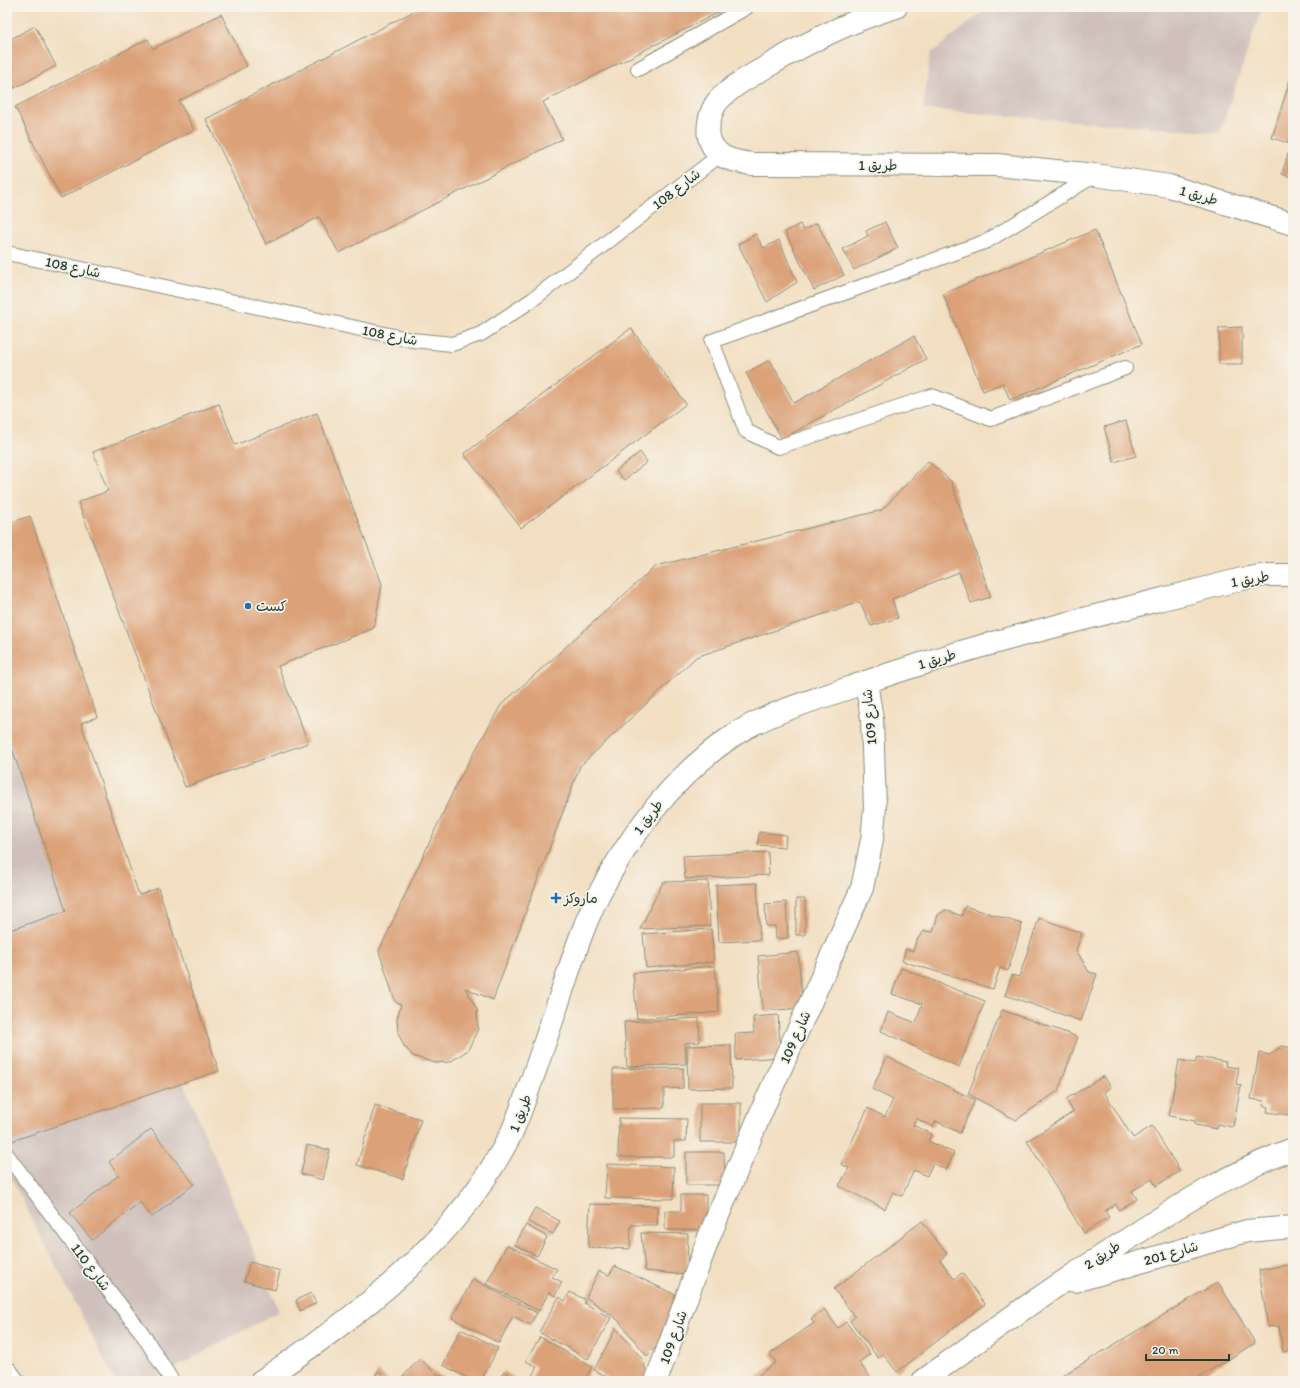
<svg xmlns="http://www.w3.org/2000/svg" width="1300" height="1388" viewBox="0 0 1300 1388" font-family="Itim,'Playpen Sans Arabic',sans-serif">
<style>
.industrial{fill:#cfc0bb}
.building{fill:#dba178}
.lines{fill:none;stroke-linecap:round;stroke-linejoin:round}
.lane-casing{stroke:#888e7b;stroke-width:16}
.street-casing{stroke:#888e7b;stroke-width:24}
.lane{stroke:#fff;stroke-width:14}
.street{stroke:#fff;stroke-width:22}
.poi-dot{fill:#1f6fb2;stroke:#f7f3e8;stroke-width:1.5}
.labels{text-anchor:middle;stroke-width:3.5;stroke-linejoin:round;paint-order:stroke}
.street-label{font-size:14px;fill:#1f3d34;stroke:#f7f3e8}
.poi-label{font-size:14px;fill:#1f3d34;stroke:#f7f3e8;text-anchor:start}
</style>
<rect width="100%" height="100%" fill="#f7f3e8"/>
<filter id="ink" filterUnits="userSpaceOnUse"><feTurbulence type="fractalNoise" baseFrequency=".025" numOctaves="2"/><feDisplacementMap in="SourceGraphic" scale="8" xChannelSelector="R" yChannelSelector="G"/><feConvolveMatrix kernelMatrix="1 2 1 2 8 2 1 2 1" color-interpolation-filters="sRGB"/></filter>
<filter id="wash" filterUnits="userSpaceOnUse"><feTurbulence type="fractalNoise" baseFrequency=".012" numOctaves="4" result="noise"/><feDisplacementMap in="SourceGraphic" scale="16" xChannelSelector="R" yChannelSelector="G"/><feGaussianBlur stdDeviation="0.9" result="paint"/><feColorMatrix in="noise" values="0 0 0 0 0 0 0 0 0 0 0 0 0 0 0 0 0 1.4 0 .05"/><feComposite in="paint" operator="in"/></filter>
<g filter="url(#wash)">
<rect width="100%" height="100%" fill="#f2dfc2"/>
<path class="industrial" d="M989 7H1227L1226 12 1262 7 1220 133 923 109 930 54Z
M7 661 279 1311 151 1381H115L7 1170Z"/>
<g id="blocks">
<path class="building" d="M422 7H729L543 102 562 139 339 253 319 217 266 244 206 119Z
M221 14 247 66 179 101 194 130 61 198 15 107 148 39 153 49Z
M35 26 56 66 7 92V41Z
M1293 70V178L1282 174 1291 144 1272 138Z
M885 222 898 248 854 270 843 249 868 236 866 231Z
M817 223 844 275 814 290 785 232 800 224 803 230Z
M1095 230 1142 344 1010 400 1003 383 983 391 943 294Z
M756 234 763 248 779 240 797 282 767 302 738 244Z
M1242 327V364H1219V328Z
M631 328 686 404 521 528 464 454Z
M914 336 926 359 782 439 746 373 770 360 794 403Z
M219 404 235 445 317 413 382 584 374 628 278 666 308 743 185 787 78 502 108 491 93 452Z
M1126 421 1136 456 1114 462 1104 427Z
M640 452 647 462 624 480 616 471Z
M928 461 951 481 991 597 971 603 959 572 892 599 898 618 871 626 860 602 696 657 580 766 493 1000 465 988 477 1009 478 1029 468 1050 450 1062 435 1063 413 1056 404 1046 398 1033 397 1019 401 1005 395 1001 379 951 457 783 501 705 656 566 882 510Z
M30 516 97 717 81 723 139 895 158 888 219 1071 9 1142 7 1136V931L66 911 7 733V524Z
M759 832 786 835 785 847 758 845Z
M768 852 769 875 685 879 683 856Z
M708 881 710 926 640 929 663 882Z
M757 883 760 940 719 942 716 885Z
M796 899H805V935H796Z
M786 902 788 938 776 939 775 926H766L765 904Z
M965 906 1022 924 1008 971 1000 968 993 989 902 961 906 949 913 951 916 941 924 931 933 932 938 915 945 910 962 916Z
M1039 918 1082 933 1076 950 1089 972 1097 974 1081 1021 1005 995 1012 975 1019 977Z
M711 929 714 962 646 968 643 934Z
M798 952 803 1008 763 1011 758 956Z
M715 966 719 1012 637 1019 633 973Z
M901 968 985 1001 959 1067 881 1031 888 1012 916 1023 922 1004 892 994Z
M1002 1010 1078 1037 1058 1091 1016 1120 968 1094Z
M778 1015 781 1057 736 1060 735 1034 754 1033 753 1017Z
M699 1018 700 1042 685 1043 686 1064 627 1067 624 1022Z
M731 1045 732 1088 688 1089 687 1046Z
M1282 1046 1293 1048V1111L1289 1115 1267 1112 1268 1107 1263 1106 1264 1101 1251 1099 1259 1053 1270 1055Z
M887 1057 975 1100 960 1133 936 1121 933 1127 916 1118 913 1125 932 1134 928 1141 954 1153 946 1170 933 1163 927 1176 914 1170 902 1196 893 1192 885 1209 839 1186 849 1168 841 1164 868 1108 885 1117 893 1100 872 1089Z
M1197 1057 1226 1062 1225 1066 1239 1068 1236 1084 1241 1085 1233 1127 1218 1124 1217 1129 1195 1125V1121L1169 1116 1179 1060 1195 1063Z
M683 1068V1088L664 1089V1108L613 1109V1069Z
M1104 1076 1111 1087 1104 1092 1133 1138 1152 1126 1180 1171 1156 1186 1152 1179 1132 1191 1137 1199 1119 1210 1116 1204 1105 1211 1109 1217 1084 1233 1027 1141 1073 1112 1066 1099Z
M700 1103H741V1142H700Z
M375 1105 421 1119 403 1179 357 1165Z
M619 1118 687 1119 686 1141H674V1157H618Z
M151 1129 194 1184 152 1217 140 1202 92 1240 70 1213 119 1175 109 1162Z
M307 1145 330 1150 323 1180 301 1174Z
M686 1152H724L725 1185H686Z
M607 1164 674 1167 673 1199 605 1198Z
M681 1195H706V1230H665V1211H681Z
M590 1204 657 1206V1225H631L630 1249 588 1247Z
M535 1208 560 1221 553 1234 528 1222Z
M922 1221 947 1254 940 1260 954 1279 962 1273 985 1304 897 1372 883 1354 878 1358 850 1321 855 1317 834 1289Z
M526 1225 547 1237 537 1256 515 1245Z
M641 1233 688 1234 687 1275 645 1271Z
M507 1245 557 1269 552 1277 562 1282 555 1296 549 1292 539 1311 486 1284Z
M250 1262 280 1271 275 1290 244 1281Z
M1293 1264V1350L1283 1352 1279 1326 1268 1327 1259 1270Z
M615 1266 682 1298 668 1335 647 1356 618 1320 586 1297 599 1271 609 1275Z
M473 1279 537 1313 530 1325 513 1316 499 1343 452 1318Z
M1218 1282 1255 1343 1193 1381H1065L1062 1376Z
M570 1292 586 1300 584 1303 611 1318 588 1359 539 1332 559 1297 565 1301Z
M311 1293 316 1303 300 1311 296 1300Z
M824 1309 838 1328 846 1322 870 1354 859 1362 872 1381H751L776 1362 770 1354 814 1323 811 1319Z
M616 1328 643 1360 648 1378 644 1381H614L594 1370Z
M461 1329 498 1348 481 1381H473L443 1365Z
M540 1337 592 1367 584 1381H529L537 1367 526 1361Z
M420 1358 435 1373 451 1381H399Z
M378 1371 390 1381H372Z
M504 1371 519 1381H498Z"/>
</g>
</g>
<g filter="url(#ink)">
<use href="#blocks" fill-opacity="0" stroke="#888e7b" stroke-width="1"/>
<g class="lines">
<g class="lane-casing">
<path id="lane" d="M638 69 747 7
M1095 175 987 241 712 341 746 431 778 447 932 396 991 419 1125 368
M7 253 412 340 452 344 481 334 532 300 720 155
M7 1155 95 1273 142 1333 172 1381"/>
</g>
<g class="street-casing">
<path id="street" d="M896 7C849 21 808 42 766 67 749 77 730 87 717 102 710 112 707 126 709 137 714 158 732 161 752 164L997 165 1095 175 1169 186 1293 224
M1075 1281 1247 1231 1293 1227
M7 1373 13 1381
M261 1381C362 1313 456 1243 512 1132 531 1086 546 1038 562 991 573 958 584 923 600 892 632 832 674 776 731 737 765 714 808 702 846 689 975 643 1110 613 1242 579L1266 575H1293
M656 1381 709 1237 765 1103 862 888 872 840 875 808 872 719 866 682
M923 1381C989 1332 1056 1285 1125 1241 1178 1206 1234 1171 1293 1149"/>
</g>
<use href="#lane" class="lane"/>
<use href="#street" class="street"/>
</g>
</g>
<g class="poi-dot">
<circle cx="248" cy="606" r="4"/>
<path d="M554 892h4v4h4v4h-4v4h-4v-4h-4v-4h4z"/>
</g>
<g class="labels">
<g class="street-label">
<text x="878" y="170">طريق 1</text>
<text transform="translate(676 189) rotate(-38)" y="5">شارع 108</text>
<text transform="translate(1199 195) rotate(16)" y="5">طريق 1</text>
<text transform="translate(73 267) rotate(12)" y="5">شارع 108</text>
<text transform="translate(390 335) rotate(11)" y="5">شارع 108</text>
<text transform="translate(1250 579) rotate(-10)" y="5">طريق 1</text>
<text transform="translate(937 659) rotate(-17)" y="5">طريق 1</text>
<text transform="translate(869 717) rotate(-95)" y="5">شارع 109</text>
<text transform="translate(648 817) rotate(-53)" y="5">طريق 1</text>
<text transform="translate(795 1037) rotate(-66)" y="5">شارع 109</text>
<text transform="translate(520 1113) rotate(-69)" y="5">طريق 1</text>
<text transform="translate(1171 1253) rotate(-16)" y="5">شارع 201</text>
<text transform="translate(1102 1255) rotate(-33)" y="5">طريق 2</text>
<text transform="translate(91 1267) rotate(53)" y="5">شارع 110</text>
<text transform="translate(673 1337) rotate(-70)" y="5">شارع 109</text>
</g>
<g class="poi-label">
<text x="256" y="611">كست</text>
<text x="564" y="903">ماروكز</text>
</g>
</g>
<rect width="1300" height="1388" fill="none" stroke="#f7f3e8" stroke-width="24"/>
<path d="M1146 1354v6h83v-6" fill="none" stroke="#1f3d34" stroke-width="2"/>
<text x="1152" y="1354" font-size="12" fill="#1f3d34" stroke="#f7f3e8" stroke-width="3" paint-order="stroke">20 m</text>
</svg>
